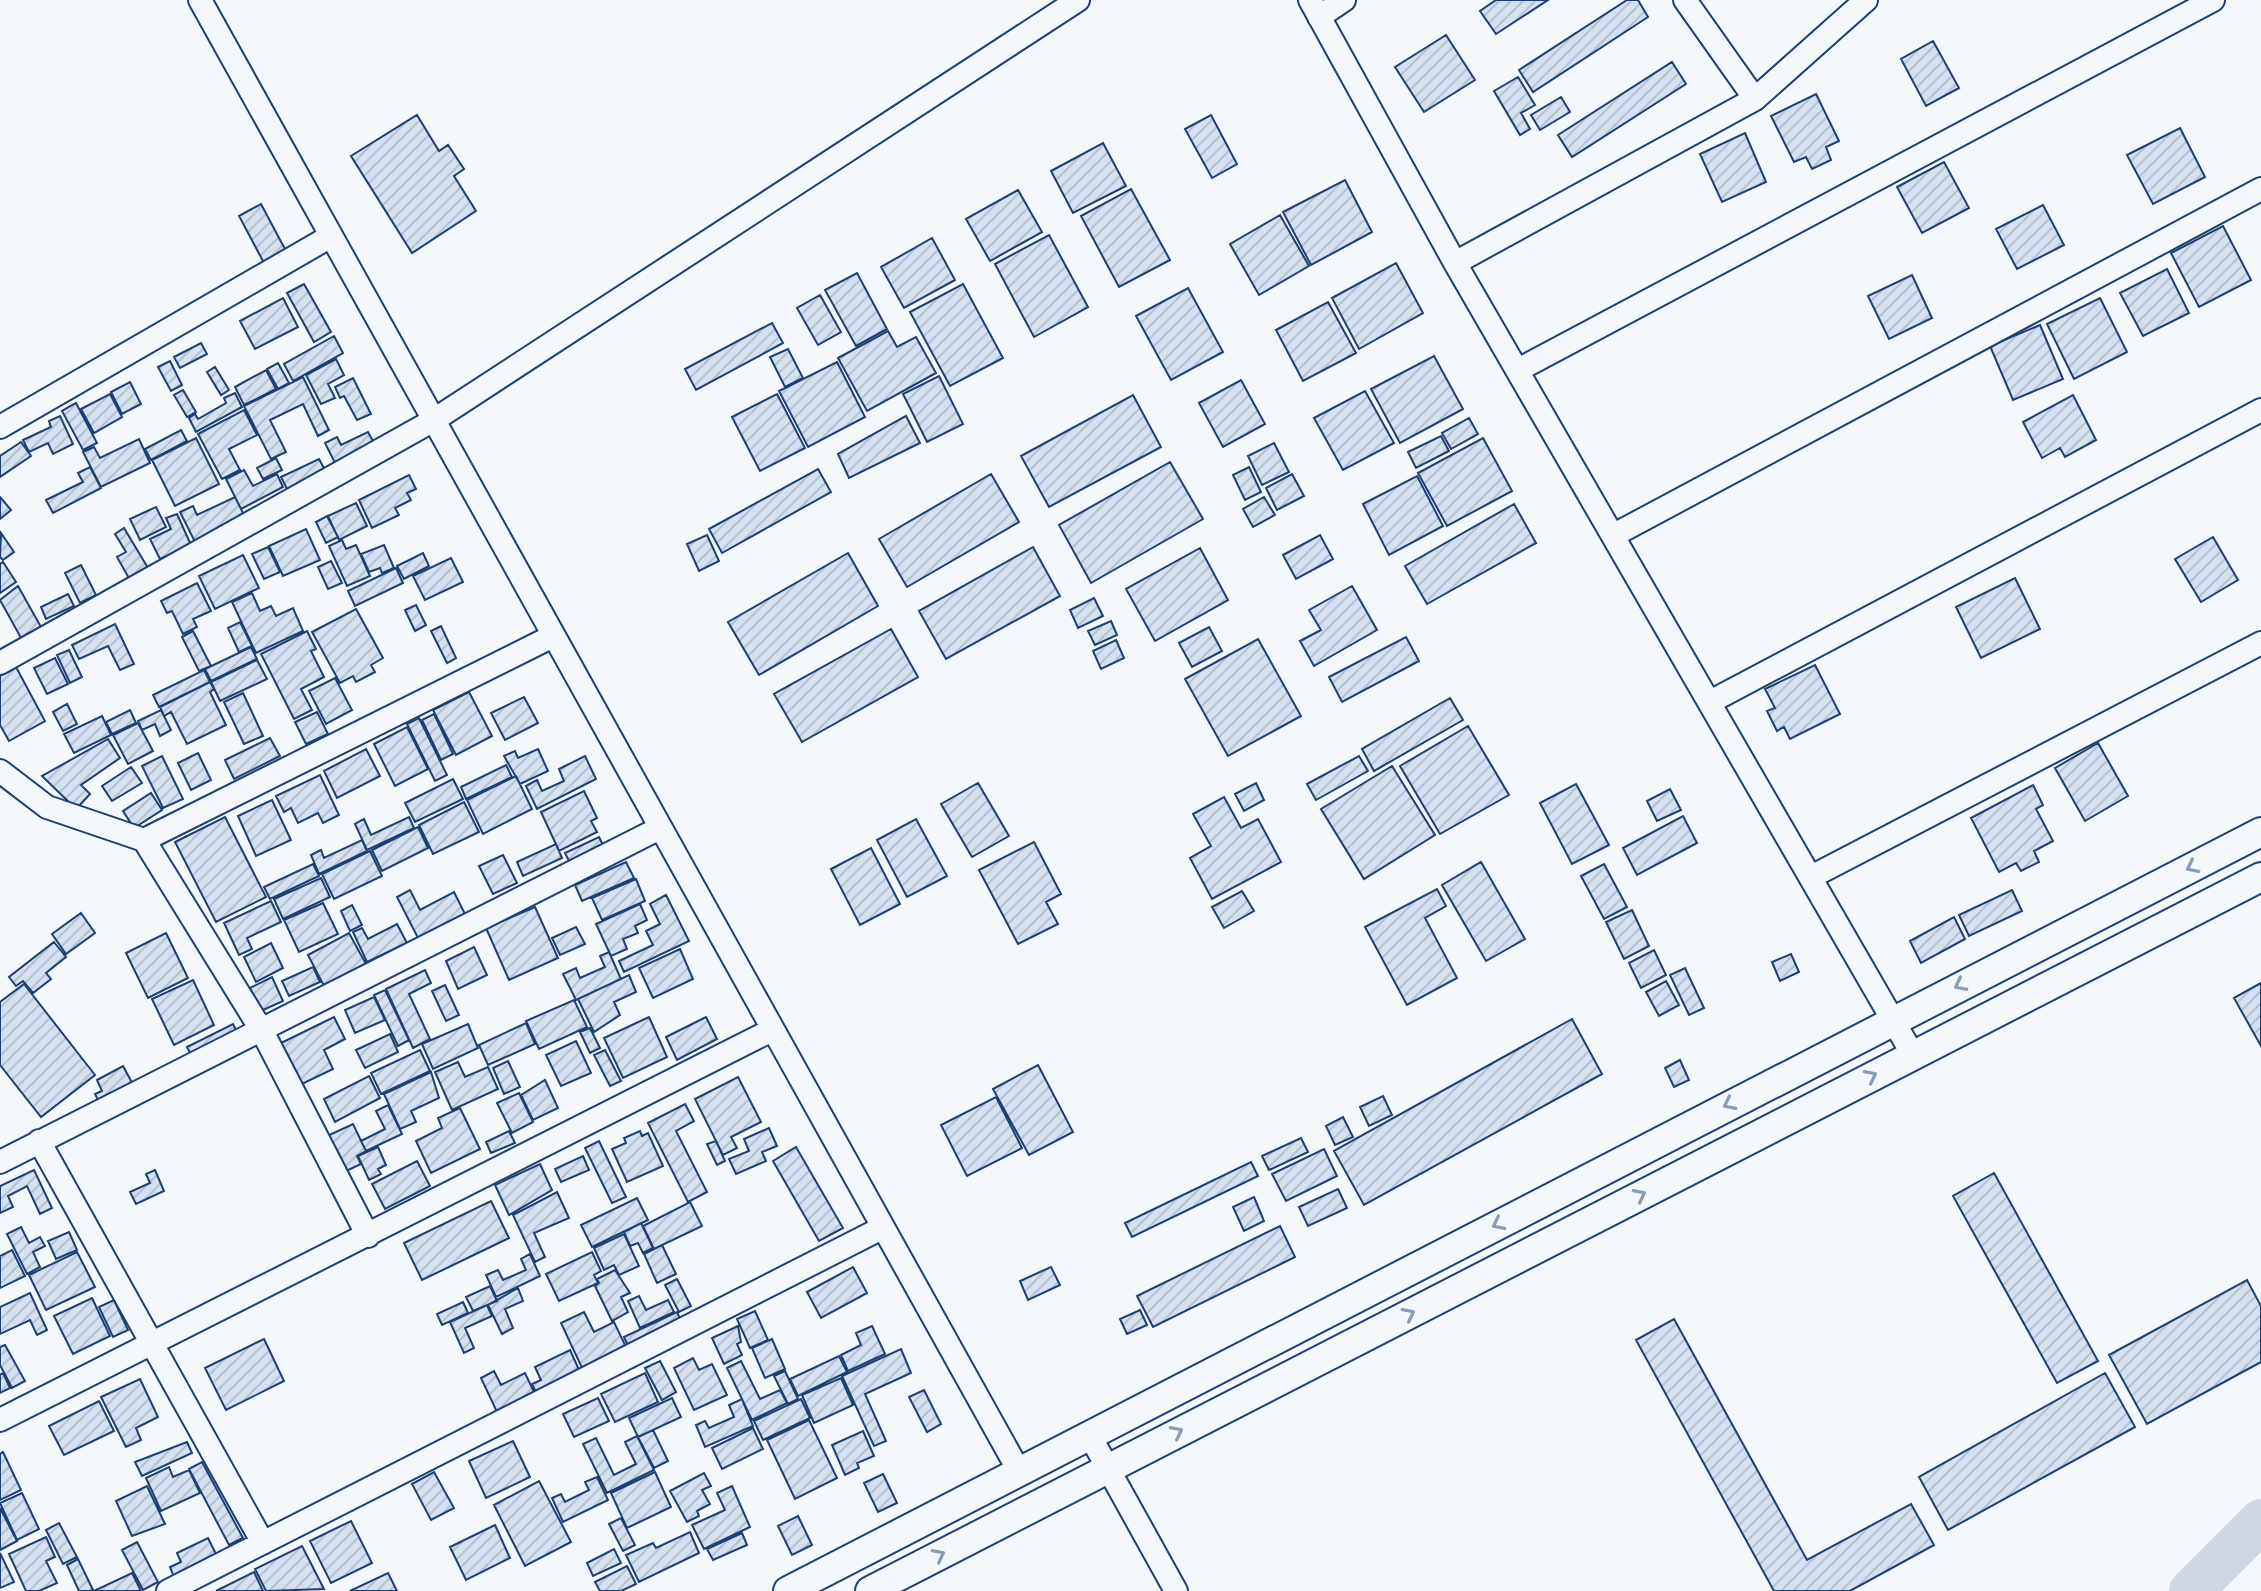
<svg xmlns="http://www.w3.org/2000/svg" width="2261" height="1591" viewBox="0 0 2261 1591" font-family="Lato,sans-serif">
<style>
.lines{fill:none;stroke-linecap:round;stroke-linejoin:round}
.river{stroke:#cfd7e4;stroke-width:44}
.building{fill:url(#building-hatch);stroke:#1d3f73;stroke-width:2}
.minor-casing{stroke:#1d3f73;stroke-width:26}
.tertiary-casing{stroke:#1d3f73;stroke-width:32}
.minor{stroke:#f4f7fb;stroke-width:22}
.tertiary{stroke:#f4f7fb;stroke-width:28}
.oneway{stroke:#889bb7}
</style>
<defs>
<pattern id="building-hatch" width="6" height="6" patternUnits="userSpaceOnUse" patternTransform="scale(2)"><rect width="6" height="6" fill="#d5e0f0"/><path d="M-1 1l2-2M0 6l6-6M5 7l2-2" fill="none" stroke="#b6c1d1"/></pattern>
</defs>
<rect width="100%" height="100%" fill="#f4f7fb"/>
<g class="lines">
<path class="river" d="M2191 1591 2261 1521"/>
</g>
<path class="building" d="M1496 0H1548L1496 34 1480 11Z
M1627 0H1638L1648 17 1533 92 1519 70Z
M1446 35 1475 80 1424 112 1395 67Z
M1933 41 1959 88 1926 106 1901 59Z
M1672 62 1686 84 1572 157 1558 135Z
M1518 77 1535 105 1521 113 1530 129 1520 135 1494 91Z
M1816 94 1839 141 1826 147 1831 160 1812 169 1806 157 1794 162 1771 116Z
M1561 97 1570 112 1540 130 1531 115Z
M417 115 439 151 448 145 464 169 454 176 476 211 412 253 351 156Z
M1211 115 1237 164 1212 178 1185 129Z
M2180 128 2205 177 2153 204 2127 155Z
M1745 133 1766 182 1722 202 1700 154Z
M1103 143 1126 186 1073 213 1051 171Z
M1944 162 1969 208 1922 233 1897 187Z
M1345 180 1372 232 1311 265 1283 212Z
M1131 189 1170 260 1119 287 1081 216Z
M1018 190 1042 232 990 261 966 219Z
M261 204 286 251 264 263 239 216Z
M2043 205 2064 245 2017 269 1996 229Z
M1280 215 1309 266 1259 295 1230 244Z
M2223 226 2251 280 2199 307 2171 253Z
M1049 235 1088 307 1034 337 995 264Z
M932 238 955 280 904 308 881 267Z
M1396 263 1423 313 1359 349 1332 298Z
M2167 269 2189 313 2143 336 2120 293Z
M857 273 887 329 856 346 825 290Z
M1912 275 1932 318 1889 339 1868 296Z
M304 284 331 332 314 342 287 293Z
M963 284 1003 358 950 386 910 312Z
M1188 288 1223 352 1171 380 1136 316Z
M820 295 841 332 818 345 797 308Z
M283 298 298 327 255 349 240 321Z
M2100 298 2127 352 2074 379 2047 324Z
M1328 302 1356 353 1303 381 1276 330Z
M772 323 783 343 696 390 685 369Z
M2040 325 2063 379 2013 400 1990 346Z
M888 331 897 347 916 337 936 373 867 411 838 358Z
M334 336 343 353 293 381 284 364Z
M201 343 207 354 180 368 174 357Z
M788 349 803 378 785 387 770 357Z
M1434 356 1463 409 1400 443 1371 389Z
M336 359 344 375 328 384 335 398 321 404 306 375Z
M170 361 182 385 171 391 158 367Z
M837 362 865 417 808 447 779 391Z
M278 363 289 383 278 389 267 369Z
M215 367 229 390 221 395 207 372Z
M266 370 276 389 244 405 235 387Z
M939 376 963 424 927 442 903 394Z
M303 377 329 430 318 436 303 404 270 420 286 452 271 459 244 406Z
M353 378 371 414 357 420 344 396 340 398 335 387Z
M1241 380 1265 424 1223 447 1199 403Z
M130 382 141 404 122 414 111 392Z
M183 390 196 412 187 417 174 395Z
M1365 391 1394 443 1343 470 1314 418Z
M235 393 242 407 196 432 189 418 195 414 198 419 226 403 224 398Z
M110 394 122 417 94 433 81 409Z
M777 394 805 448 760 471 732 417Z
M1133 395 1161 447 1049 507 1021 456Z
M2073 395 2096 440 2065 457 2060 448 2042 458 2023 422Z
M76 403 97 443 83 450 62 411Z
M244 410 257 435 229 449 240 470 222 479 198 434Z
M60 416 73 444 53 454 48 443 29 452 23 440 51 427 49 421Z
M906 416 920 443 849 478 838 454Z
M1469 418 1478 434 1451 449 1442 433Z
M181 430 187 441 151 460 145 449Z
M368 432 375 445 336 465 325 443 337 437 341 445Z
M1441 436 1449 451 1416 468 1408 452Z
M196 438 219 484 175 506 152 460Z
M1483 438 1512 491 1447 526 1418 473Z
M139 439 150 463 101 487 83 452 94 447 100 458Z
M21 442 31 456 0 477V456Z
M1274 443 1289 472 1262 485 1248 456Z
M276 458 282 470 263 479 257 468Z
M319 459 326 472 288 491 281 477Z
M1170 462 1203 519 1091 583 1059 525Z
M90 467 101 488 53 513 46 500 83 482 78 473Z
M1249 467 1261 492 1245 500 1233 475Z
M818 469 831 492 722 553 709 529Z
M244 470 253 486 277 474 283 487 241 509 226 479Z
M991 474 1019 522 907 587 879 539Z
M1292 474 1304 496 1277 510 1266 488Z
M409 475 416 489 407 493 411 500 395 508 399 515 372 528 359 500Z
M1417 476 1443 526 1389 555 1363 504Z
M0 497 11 510 0 519Z
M235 497 245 517 195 542 180 512 193 506 197 515Z
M1264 497 1275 515 1253 527 1243 509Z
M356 503 367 526 339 540 328 516Z
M1514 504 1536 543 1427 604 1405 566Z
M156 507 166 527 140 540 130 519Z
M177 514 191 545 160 559 150 539 171 529 166 518Z
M327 516 338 537 326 543 316 522Z
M124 528 148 568 130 580 117 557 126 552 115 534Z
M306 529 320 560 283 576 269 546Z
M1 533 14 552 3 560 0 557Z
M707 535 719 561 699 571 687 544Z
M1320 535 1333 559 1296 579 1283 555Z
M2213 537 2238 580 2201 602 2175 559Z
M342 540 346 549 356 545 370 576 347 586 329 546Z
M384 545 394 568 382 573 380 568 369 572 361 554Z
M268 547 280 572 264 579 252 554Z
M1033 547 1060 596 946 659 919 611Z
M1200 548 1228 600 1155 641 1126 589Z
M423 553 429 566 404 579 397 566Z
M848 553 878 606 759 675 728 622Z
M243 555 259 588 215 609 199 576Z
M451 558 463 582 425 600 413 576Z
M331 561 342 583 328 589 318 567Z
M3 562 16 582 0 593V564Z
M81 565 96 595 80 603 65 573Z
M396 568 403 583 355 606 348 591Z
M2015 578 2040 629 1981 658 1956 607Z
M197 583 211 611 193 619 197 627 183 634 172 611 167 613 161 601Z
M18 586 41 627 21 638 0 600Z
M1352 586 1377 630 1314 666 1300 641 1321 630 1309 610Z
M252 593 260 611 271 606 276 616 293 608 303 631 256 653 232 602Z
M68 594 74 606 46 619 41 607Z
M1094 598 1103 616 1078 628 1070 610Z
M416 605 426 625 415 631 405 610Z
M356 609 383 658 371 665 375 672 356 682 353 676 340 683 312 632Z
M1111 621 1117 635 1095 645 1088 631Z
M240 622 252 646 239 652 228 628Z
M115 624 134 664 120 670 108 646 79 659 72 645Z
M441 626 456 658 447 663 431 631Z
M1209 627 1222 651 1192 667 1179 643Z
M891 629 918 677 802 742 774 694Z
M193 631 211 666 199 671 182 637Z
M307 631 316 649 311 651 324 677 301 689 312 710 294 719 261 654Z
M1406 637 1419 661 1342 702 1329 677Z
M1258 639 1301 716 1228 756 1185 679Z
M1116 640 1124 658 1101 669 1093 651Z
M251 647 257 659 211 681 205 669Z
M69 650 82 677 70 683 57 655Z
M55 658 68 684 47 694 34 668Z
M257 660 267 679 220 701 211 682Z
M1815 665 1840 714 1790 739 1784 727 1777 731 1767 711 1775 708 1765 689Z
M16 667 45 721 9 741 0 725V676Z
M204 670 210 682 159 707 153 695Z
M335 678 352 710 326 724 309 691Z
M210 682 214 689 210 692 226 725 187 744 171 712 164 716 160 707Z
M469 692 492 736 456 755 433 710Z
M243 693 263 736 244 744 224 702Z
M524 697 538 723 505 740 491 713Z
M1450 698 1463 720 1374 771 1362 749Z
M67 704 77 724 63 731 53 712Z
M130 710 136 723 112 734 106 722Z
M161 710 171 730 160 736 155 724 142 730 138 721Z
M317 712 328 734 306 744 295 722Z
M434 714 453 754 441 760 422 720Z
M102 716 111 735 74 753 64 734Z
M419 718 447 775 435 781 407 724Z
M138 723 153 751 128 764 113 735Z
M1468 726 1509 795 1440 834 1400 766Z
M407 727 428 769 395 786 374 744Z
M270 738 280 756 234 779 225 760Z
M108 739 120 758 81 785 90 794 76 809 42 776Z
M2098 743 2128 796 2085 821 2055 768Z
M366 749 380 776 337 798 324 771Z
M538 749 548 771 520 784 504 756 515 751 518 758Z
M198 753 211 780 191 790 178 763Z
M162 756 183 799 163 808 142 766Z
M585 756 596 779 537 809 526 786 537 780 542 791 564 781 559 769Z
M1359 756 1368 771 1316 800 1307 784Z
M506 765 512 777 466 799 461 787Z
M1392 766 1435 835 1364 879 1321 809Z
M131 767 142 783 112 801 102 786Z
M320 775 339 815 323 823 318 813 298 823 291 808 284 812 276 796Z
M516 776 532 809 483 834 467 800Z
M453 779 463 799 415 822 405 803Z
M978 783 1009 836 972 857 941 804Z
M1256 783 1264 800 1244 811 1235 794Z
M1576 784 1609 845 1572 864 1540 803Z
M2033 785 2043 805 2036 809 2053 841 2034 851 2039 862 2021 871 2016 863 1999 872 1971 818Z
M1670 789 1681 810 1657 821 1647 801Z
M584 791 597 818 591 821 597 832 559 851 541 812Z
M151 793 162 810 134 828 123 811Z
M1224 797 1241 828 1258 819 1281 862 1212 899 1190 858 1211 846 1193 814Z
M272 800 291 840 256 856 238 816Z
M464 802 479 832 433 854 419 825Z
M1683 816 1697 843 1637 875 1623 848Z
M225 817 266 897 216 922 175 842Z
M409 817 414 828 367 850 355 824 364 819 371 835Z
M916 819 947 876 907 897 877 840Z
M418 827 428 848 382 871 372 850Z
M599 837 604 847 570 863 565 853Z
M362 840 367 851 319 874 311 855 321 850 324 858Z
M1034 842 1061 894 1046 902 1058 924 1018 944 979 870Z
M556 844 562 858 523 876 517 862Z
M871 848 900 904 860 925 831 869Z
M370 851 382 876 334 899 322 874Z
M503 855 517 883 493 894 479 866Z
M626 862 634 878 582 901 575 885Z
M1481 862 1525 939 1486 961 1442 885Z
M313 864 319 876 270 899 264 887Z
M1604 864 1627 907 1604 919 1581 876Z
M321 878 330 897 283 919 274 899Z
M636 879 645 901 602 920 592 898Z
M1437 889 1446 906 1425 918 1457 978 1407 1005 1365 927Z
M410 890 420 910 454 892 465 914 418 938 397 897Z
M2012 890 2022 911 1969 936 1959 915Z
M1242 891 1254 911 1224 928 1212 907Z
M666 895 689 941 624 972 619 961 653 945 646 931 660 924 650 904Z
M271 901 281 922 247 938 252 949 239 955 224 923Z
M323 903 338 934 299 952 284 920Z
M640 904 647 920 635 926 638 933 623 939 627 949 611 956 596 924Z
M352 905 362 925 350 931 341 911Z
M535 907 558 958 509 980 486 928Z
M1632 910 1649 946 1624 959 1606 922Z
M81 913 95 933 66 954 52 934Z
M1954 917 1965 939 1921 963 1910 941Z
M397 924 407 943 367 962 353 932 362 928 368 939Z
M576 927 585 944 560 955 552 938Z
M166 933 188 978 148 998 126 953Z
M349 933 366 964 324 986 308 955Z
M54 942 66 957 46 973 51 979 33 993 23 981 16 986 9 977Z
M271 943 283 968 256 982 244 957Z
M474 947 487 975 458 989 446 961Z
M680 949 693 979 653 998 639 968Z
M1654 950 1666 975 1641 988 1629 963Z
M609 952 621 979 576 1000 563 974 576 968 580 978 605 967 600 956Z
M1791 954 1799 972 1780 981 1772 962Z
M313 967 320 982 289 996 282 981Z
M1685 968 1704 1008 1689 1015 1670 975Z
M425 970 431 983 409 994 430 1039 413 1048 386 989Z
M629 975 636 992 614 1002 620 1015 594 1032 578 999Z
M272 977 283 1001 261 1011 250 988Z
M193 980 214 1025 174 1045 152 999Z
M1666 981 1679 1005 1659 1016 1646 992Z
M2261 983V1046L2234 998Z
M24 984 95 1075 41 1117 0 1065V1002Z
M445 985 459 1015 446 1021 432 991Z
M385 990 409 1040 398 1046 374 995Z
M374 997 385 1020 355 1033 345 1010Z
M574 1000 587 1027 539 1049 526 1021Z
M334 1017 345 1039 324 1050 333 1069 302 1084 281 1043Z
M649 1017 667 1057 623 1078 604 1038Z
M706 1017 717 1039 677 1060 666 1037Z
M1572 1019 1602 1074 1364 1205 1334 1151Z
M526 1023 535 1044 488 1065 479 1045Z
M233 1024 241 1040 195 1062 187 1047Z
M468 1024 478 1048 433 1069 422 1044Z
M590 1028 600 1048 590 1053 580 1032Z
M390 1034 398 1052 365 1068 356 1050Z
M576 1041 591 1073 561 1086 546 1055Z
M420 1050 430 1071 381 1094 371 1073Z
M605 1050 621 1081 610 1086 594 1055Z
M1680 1060 1689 1080 1674 1087 1665 1068Z
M508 1061 520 1087 504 1094 493 1068Z
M458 1062 465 1077 488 1067 498 1089 452 1110 435 1072Z
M1038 1065 1073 1132 1029 1155 993 1089Z
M123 1066 136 1090 102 1108 95 1094 102 1091 97 1080Z
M431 1072 439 1098 411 1111 416 1122 400 1129 384 1094Z
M369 1076 380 1098 335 1122 324 1099Z
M738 1077 761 1122 731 1137 737 1148 723 1155 695 1099Z
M545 1080 558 1108 533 1120 521 1095Z
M519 1093 533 1122 512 1133 497 1103Z
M1383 1096 1392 1115 1369 1126 1360 1107Z
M996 1097 1022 1148 967 1176 941 1125Z
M685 1104 694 1121 676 1131 707 1192 688 1202 648 1123Z
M388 1105 402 1134 366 1151 361 1141 385 1129 376 1111Z
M460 1108 480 1149 431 1173 416 1141 442 1128 438 1118Z
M1343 1117 1353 1137 1335 1145 1326 1126Z
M353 1124 366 1151 357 1156 361 1164 342 1173 325 1137Z
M769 1128 777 1146 762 1152 766 1161 736 1174 729 1159 749 1151 744 1139Z
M509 1131 515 1143 491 1153 486 1142Z
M640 1131 642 1136 648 1133 663 1166 627 1182 612 1149 626 1143 624 1138Z
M1301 1138 1308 1152 1269 1170 1262 1156Z
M599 1141 626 1197 612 1203 585 1148Z
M716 1141 725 1161 717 1165 707 1144Z
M378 1147 386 1165 378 1169 381 1174 369 1180 358 1156Z
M796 1147 843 1228 819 1241 773 1161Z
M1324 1149 1337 1176 1286 1201 1272 1174Z
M583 1156 589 1170 561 1182 555 1169Z
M417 1161 430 1186 385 1209 372 1184Z
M1251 1162 1258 1176 1132 1237 1125 1223Z
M540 1164 552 1190 509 1215 495 1185Z
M34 1170 52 1208 40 1214 27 1186 8 1196 13 1207 0 1213V1186Z
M155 1170 164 1191 136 1204 130 1192 150 1183 146 1174Z
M1994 1173 2098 1361 2057 1383 1953 1196Z
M1338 1189 1347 1208 1308 1226 1299 1207Z
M557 1192 569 1218 534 1233 545 1257 535 1262 513 1215Z
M1254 1197 1264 1221 1244 1231 1233 1207Z
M637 1198 648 1220 592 1247 581 1225Z
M491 1201 509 1238 422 1280 404 1243Z
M690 1202 702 1226 654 1249 643 1226Z
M641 1223 653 1248 643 1253 638 1243 630 1246 624 1232Z
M1280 1226 1295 1257 1153 1327 1137 1296Z
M21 1227 29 1243 40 1237 45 1246 33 1252 40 1267 27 1274 7 1234Z
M69 1232 77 1250 56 1259 48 1241Z
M624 1234 639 1266 619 1275 614 1265 604 1270 594 1248Z
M662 1245 676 1274 657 1283 644 1254Z
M12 1250 25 1276 0 1288V1256Z
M77 1252 95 1287 46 1310 29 1275Z
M592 1252 601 1271 594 1275 598 1283 559 1301 546 1274Z
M530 1254 540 1276 496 1297 486 1275 498 1270 503 1280 526 1270 521 1259Z
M853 1267 867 1293 821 1318 807 1292Z
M1051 1267 1060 1285 1028 1300 1020 1281Z
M615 1270 630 1293 621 1297 628 1312 612 1321 595 1286 599 1283 597 1279Z
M677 1279 691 1306 679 1312 665 1285Z
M2247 1280 2261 1306V1362L2147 1424 2109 1355Z
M490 1286 497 1301 473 1311 466 1297Z
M518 1288 523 1301 505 1309 513 1328 502 1334 488 1305Z
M30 1293 47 1330 37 1335 30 1320 0 1334V1307Z
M639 1296 646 1310 668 1300 674 1312 640 1328 628 1301Z
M92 1298 110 1336 73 1354 54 1316Z
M114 1300 128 1330 113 1337 99 1307Z
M463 1302 468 1313 442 1325 437 1314Z
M487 1305 492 1316 465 1328 474 1348 464 1353 450 1322Z
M1140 1310 1147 1325 1127 1334 1120 1319Z
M755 1311 768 1340 750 1348 737 1319Z
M584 1312 594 1332 614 1322 627 1349 583 1370 561 1323Z
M677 1312 682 1323 629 1348 624 1337Z
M1674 1319 1807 1560 1911 1504 1934 1545 1850 1591H1774L1636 1340Z
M738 1326 741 1342 737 1344 742 1355 724 1364 712 1338Z
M872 1326 885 1354 848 1371 841 1355 861 1345 856 1333Z
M264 1339 284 1381 226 1410 205 1368Z
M772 1339 785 1369 765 1378 752 1348Z
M5 1345 25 1381 12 1388 0 1365V1347Z
M901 1349 911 1373 865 1394 886 1441 874 1446 842 1376Z
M570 1350 580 1372 536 1392 532 1384 541 1380 535 1367Z
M839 1356 847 1372 798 1396 790 1379Z
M693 1358 699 1370 712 1364 727 1395 694 1410 674 1368Z
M660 1361 676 1392 662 1400 645 1368Z
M741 1361 760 1399 780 1390 787 1403 752 1420 727 1368Z
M494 1371 501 1385 525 1373 535 1394 497 1412 481 1378Z
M785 1371 798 1399 788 1404 774 1376Z
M3 1373 10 1388 0 1393V1375Z
M645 1373 658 1402 615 1422 601 1394Z
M2105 1373 2135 1427 1948 1530 1919 1477Z
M841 1378 853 1405 814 1423 802 1395Z
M140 1379 158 1417 136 1428 141 1440 126 1447 101 1397Z
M924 1390 941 1424 927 1432 909 1397Z
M598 1398 609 1421 574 1437 563 1414Z
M672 1398 681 1417 638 1437 629 1418Z
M742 1399 753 1426 705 1447 696 1425 705 1421 709 1428 734 1417 729 1405Z
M801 1399 810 1418 763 1440 754 1421Z
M99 1401 114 1431 64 1455 49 1426Z
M809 1420 837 1478 795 1499 767 1440Z
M753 1428 763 1449 722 1469 712 1448Z
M653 1430 668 1461 654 1468 638 1437Z
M863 1431 874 1456 857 1463 859 1468 845 1475 832 1445Z
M637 1436 654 1470 607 1493 583 1444 596 1438 614 1475 636 1464 625 1442Z
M513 1441 530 1477 486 1498 469 1461Z
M187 1442 192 1453 142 1476 135 1462Z
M3 1452 21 1490 0 1500V1454Z
M202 1462 243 1538 229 1545 189 1469Z
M169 1467 173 1477 189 1470 200 1493 161 1511 146 1478Z
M434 1472 454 1508 431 1520 412 1484Z
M655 1472 671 1507 627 1528 611 1493Z
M704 1473 711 1486 702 1490 710 1504 697 1511 699 1516 687 1522 670 1491Z
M883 1474 897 1503 878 1512 864 1483Z
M597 1477 608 1500 563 1522 552 1498 561 1494 565 1502 589 1490 585 1482Z
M539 1481 571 1542 525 1566 494 1505Z
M147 1486 165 1524 132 1536 116 1501Z
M732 1486 750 1527 704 1549 692 1525 725 1510 717 1493Z
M22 1493 39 1529 17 1540 0 1503Z
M0 1508 17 1541 0 1550Z
M798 1516 812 1545 792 1555 778 1526Z
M621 1518 635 1545 623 1551 609 1524Z
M351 1521 372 1563 331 1583 310 1541Z
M59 1523 77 1557 63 1564 46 1530Z
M495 1525 510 1558 466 1580 450 1547Z
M690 1532 699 1553 639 1582 626 1555 653 1543 656 1548Z
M742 1533 747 1545 713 1560 707 1549Z
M46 1537 55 1557 46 1561 57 1583 39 1591H26L9 1554Z
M208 1538 217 1556 174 1577 170 1567 181 1562 177 1553Z
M137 1542 158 1582 143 1590 122 1550Z
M302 1546 324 1589 266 1591 255 1569Z
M614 1549 621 1563 593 1576 587 1563Z
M0 1553 14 1582 0 1588Z
M78 1559 93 1590 90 1591H79L67 1565Z
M627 1566 636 1584 621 1591H600L595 1582Z
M254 1572 263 1591H216Z
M132 1573 141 1591H94Z
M388 1573 397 1591H350Z"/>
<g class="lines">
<g class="minor-casing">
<path id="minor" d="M200 0 1020 1473
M1310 0 1455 263 1913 1055
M1685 0 1755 99
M1319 17 1344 0
M1455 263 1755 99 1866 0
M1518 370 2213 0
M0 427 331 236
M1614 535 2261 189
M0 663 434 420 1078 0
M1710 702 2261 410
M0 771 47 807 144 840 262 1031 368 1236
M144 840 553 636
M1811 877 2261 643
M39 1141 263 1543
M0 1162 660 828
M0 1420 772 1030
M1090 1436 1176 1591
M168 1591 882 1228"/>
</g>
<g class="tertiary-casing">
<path id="tertiary" d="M788 1591 2261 832
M870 1591 2261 877"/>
</g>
<use href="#minor" class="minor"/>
<use href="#tertiary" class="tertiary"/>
</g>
<defs><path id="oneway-chevron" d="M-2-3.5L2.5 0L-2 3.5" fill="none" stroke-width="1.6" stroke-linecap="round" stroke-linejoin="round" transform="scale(2)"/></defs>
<g class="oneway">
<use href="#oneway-chevron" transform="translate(2192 867) rotate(153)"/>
<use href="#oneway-chevron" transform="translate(1960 985) rotate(153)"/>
<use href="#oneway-chevron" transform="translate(1871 1076) rotate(-27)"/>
<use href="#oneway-chevron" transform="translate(1729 1104) rotate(153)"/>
<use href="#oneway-chevron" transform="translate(1640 1195) rotate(-27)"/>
<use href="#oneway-chevron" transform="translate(1498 1224) rotate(153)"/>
<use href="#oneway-chevron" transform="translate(1409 1314) rotate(-27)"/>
<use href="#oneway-chevron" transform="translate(1177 1432) rotate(-27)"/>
<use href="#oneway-chevron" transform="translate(939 1555) rotate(-27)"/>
</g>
</svg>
